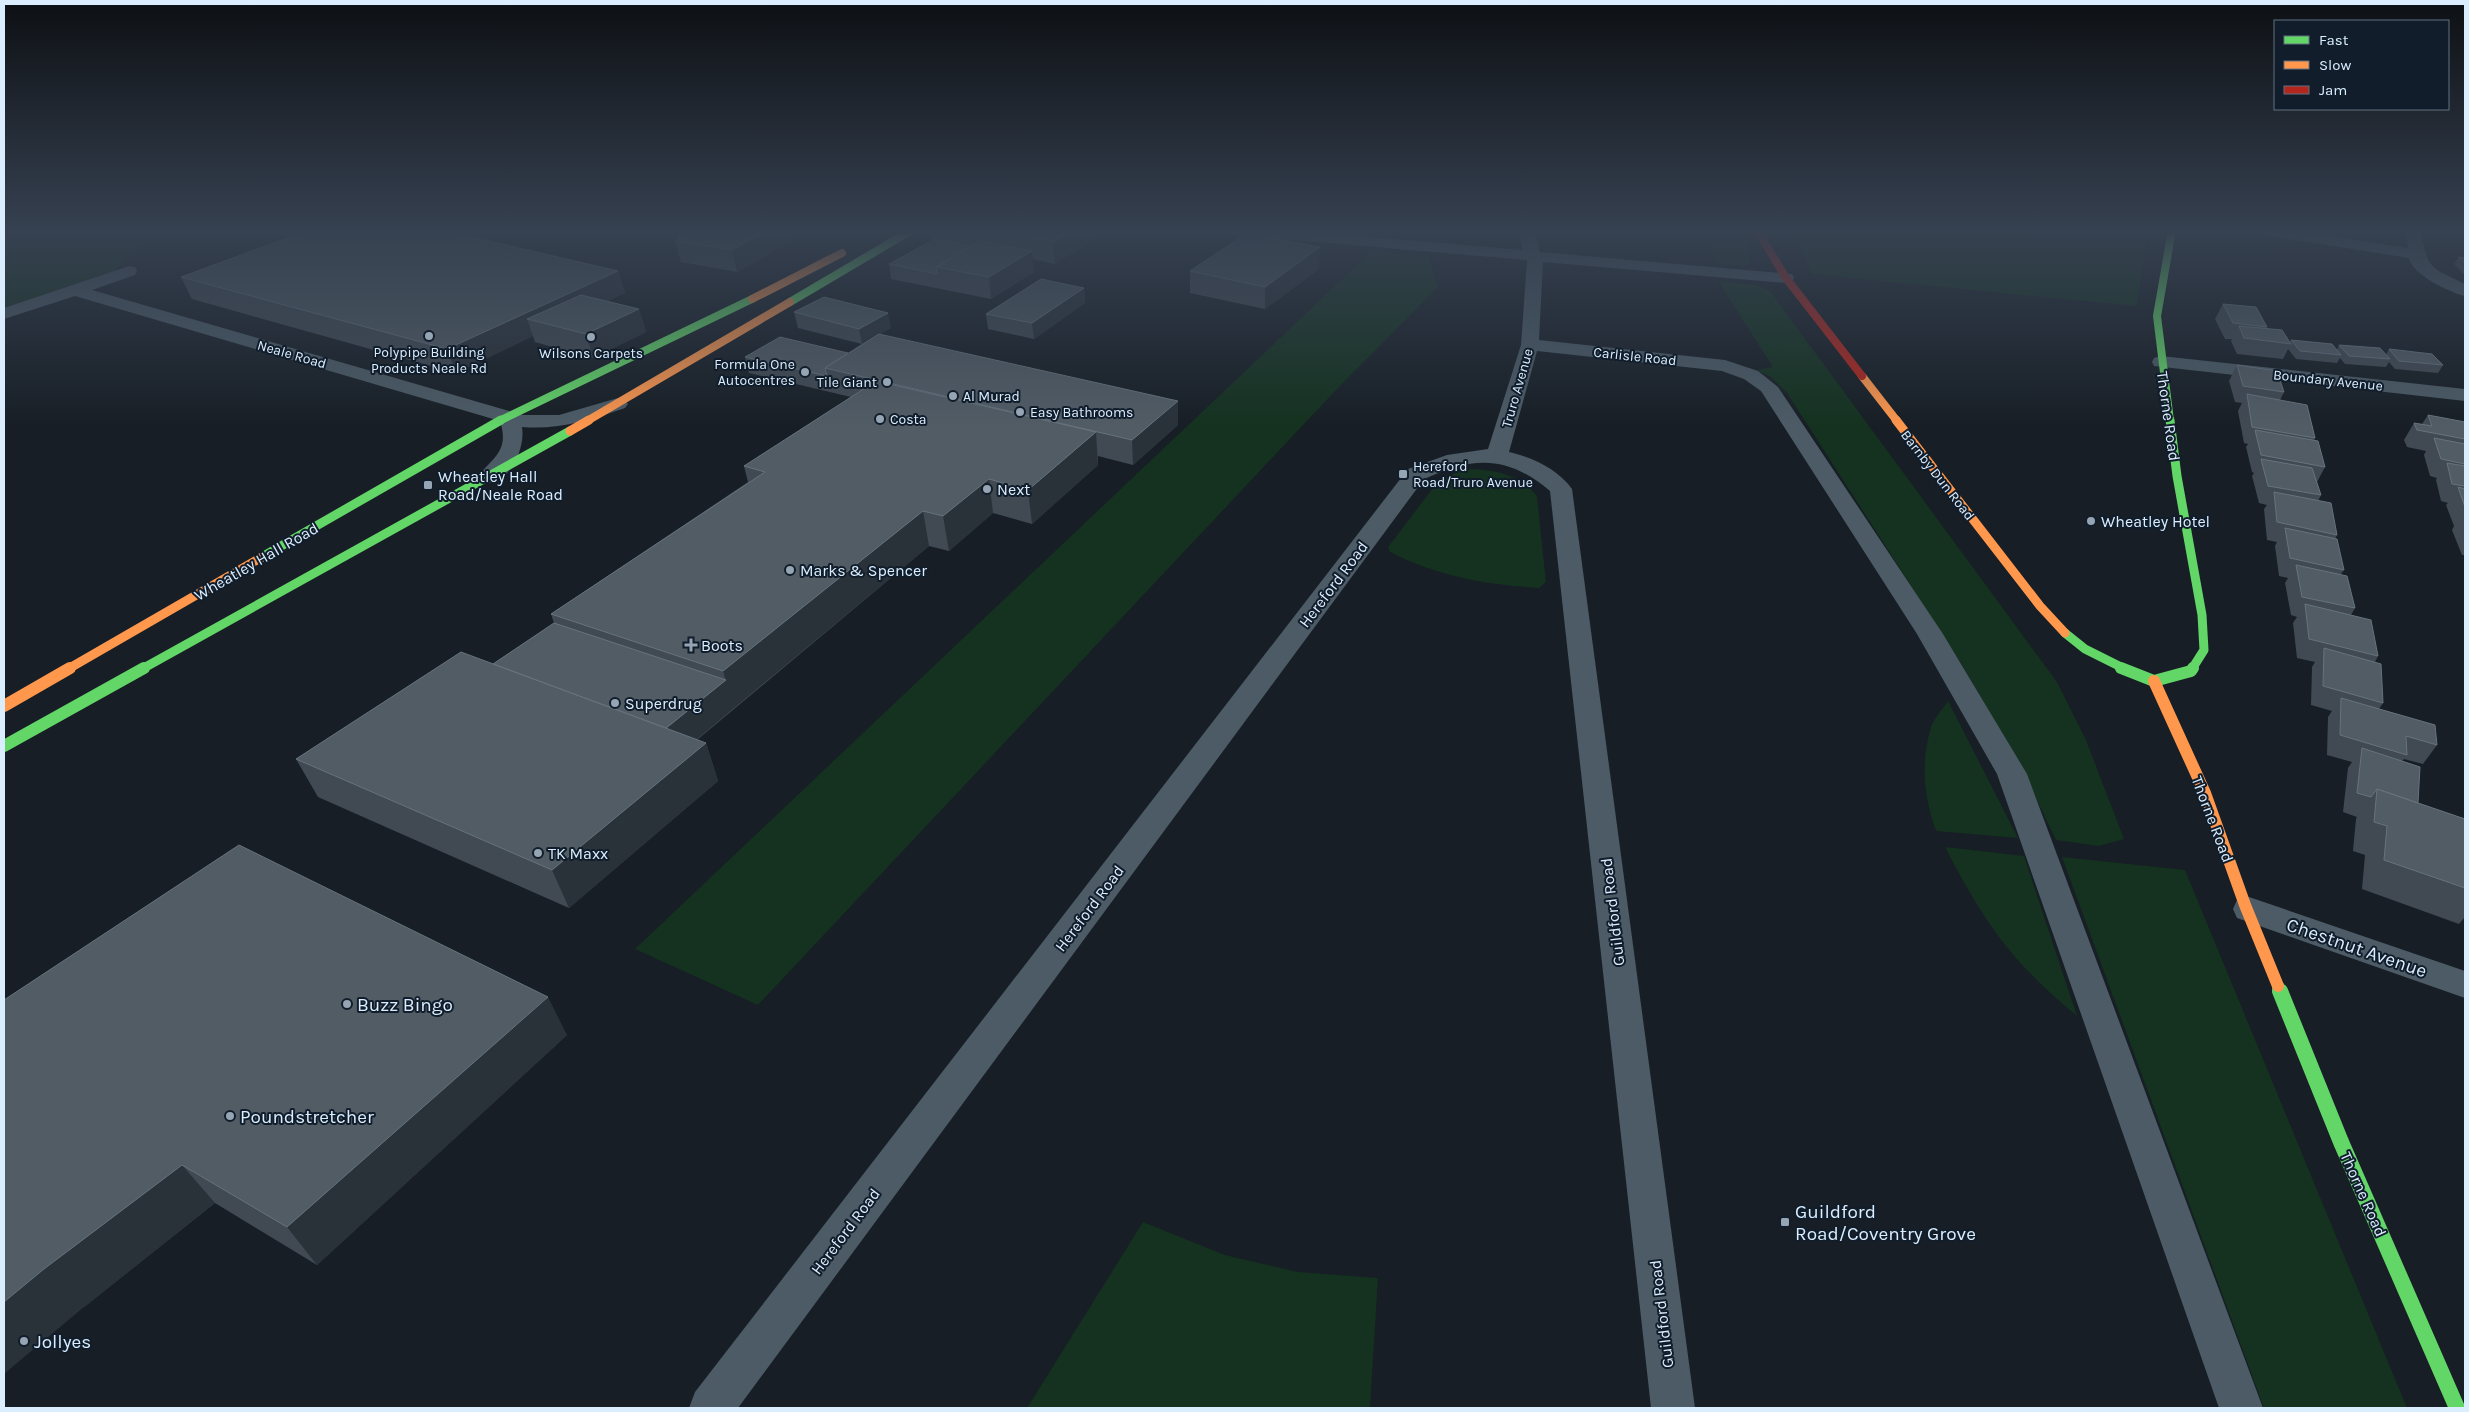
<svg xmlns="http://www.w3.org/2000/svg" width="2469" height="1412" viewBox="0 0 2469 1412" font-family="Karla,sans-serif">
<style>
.green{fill:#14321f}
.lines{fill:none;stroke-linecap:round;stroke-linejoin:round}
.street{fill:#4c5b66;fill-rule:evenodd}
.fast-far3{stroke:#63d668;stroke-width:8}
.fast-far2{stroke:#63d668;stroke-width:9}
.fast-far1{stroke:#63d668;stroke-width:12}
.fast{stroke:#63d668;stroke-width:16}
.slow-far2{stroke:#ff974d;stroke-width:8}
.slow-far1{stroke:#ff974d;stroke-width:9}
.slow{stroke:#ff974d;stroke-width:12}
.jam{stroke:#b3261e;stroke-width:8}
.wall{fill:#414a53}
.shaded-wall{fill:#293139}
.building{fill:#515c65;stroke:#66737e}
.poi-dot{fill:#96a5b3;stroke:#111d2b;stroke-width:2}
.labels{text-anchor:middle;stroke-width:4;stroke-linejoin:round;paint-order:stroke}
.far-poi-label{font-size:14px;fill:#daeeff;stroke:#111d2b;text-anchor:start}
.far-street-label{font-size:14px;fill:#daeeff;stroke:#111d2b}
.street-label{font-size:16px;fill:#daeeff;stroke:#111d2b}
.poi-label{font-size:16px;fill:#daeeff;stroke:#111d2b;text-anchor:start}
.near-street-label{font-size:19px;fill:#daeeff;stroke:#111d2b}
.near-poi-label{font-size:19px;fill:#daeeff;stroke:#111d2b;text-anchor:start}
</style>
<rect width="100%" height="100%" fill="#171e25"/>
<path class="green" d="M4 230H156L114 271 4 308Z
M1694 230H1742L1751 256 1750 263 1745 266 1716 264 1707 231Z
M1794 230H2148L2137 306 1811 274Z
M1372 251 1429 256 1438 287 1336 390 758 1005 635 949Z
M1718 281 1756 285 1770 291 2057 682 2086 740 2124 839 2099 846 2056 840 2018 761 1962 665 1787 393 1771 377 1757 370 1773 367Z
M1471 469C1496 470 1521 475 1537 496L1546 582 1539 588C1487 585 1437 576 1390 552L1388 547 1436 484 1458 471Z
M1948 701 2018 838 1936 831C1924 797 1920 763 1931 727 1934 718 1943 709 1948 701Z
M1945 847 2024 856 2077 1016C2062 1003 2047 991 2034 977 1996 940 1969 894 1945 847Z
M2062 857 2185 870 2407 1408H2264Z
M1143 1222 1225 1255 1298 1272 1378 1278 1370 1408H1027Z"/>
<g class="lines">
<path class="street" d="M1226 230H1290L1523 250 1518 230H1534L1540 252 1792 274 1794 278 1792 282 1786 283 1543 262 1539 340 1725 360 1758 371 1778 387 1943 634 2027 774 2263 1408H2219L1997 774 1917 634 1761 391 1744 379 1722 371 1537 351 1509 452C1531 457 1558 469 1572 489L1695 1408H1651L1550 491C1507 455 1474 456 1424 479L738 1408H689L695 1392 1408 469 1447 455 1488 449 1521 345 1527 260 1234 235Z
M2255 230H2294L2408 248 2405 230H2421C2428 271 2429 266 2465 284V296C2451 293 2411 274 2409 258L2263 235Z
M129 266 135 267 137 271 135 275 92 290 523 415H559L618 398 625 400 628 404 625 408C591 420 558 430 522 427 526 450 507 489 480 483L477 478C492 457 510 452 500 421L75 296 4 319V308Z
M2161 356 2465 389V401L2154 366 2152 362 2154 358Z
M2249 897 2465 971V998L2237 918 2233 909 2237 900Z"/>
<path class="fast-far3" d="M790 302 912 230
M499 421 752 299
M2170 421 2157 316 2172 230"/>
<path class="fast-far2" d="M2170 420 2177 476 2202 615 2204 650 2192 669
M262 557 501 420
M2065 633 2085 649 2125 669
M142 669 570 431"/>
<path class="fast-far1" d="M2121 668 2154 681
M2154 681 2191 671 2193 668
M4 746 144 668
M2278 986 2280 992"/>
<path class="fast" d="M2280 991 2341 1142 2457 1408"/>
<path class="slow-far2" d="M752 299 842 253
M1862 376 1897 421
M587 421 790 302"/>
<path class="slow-far1" d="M1896 420 2040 606 2065 633
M570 431 589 420
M68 669 262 557"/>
<path class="slow" d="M2154 681 2205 793 2245 905 2278 986
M4 706 70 668"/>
<path class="jam" d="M1757 230 1786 278 1862 376"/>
</g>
<path class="wall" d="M507 230 484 240 618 271 625 293 607 301 639 309 646 332 593 358 535 342 533 336 456 373 192 299 181 277Z
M675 230H808V232L737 272 681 262 675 241 678 239Z
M931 230H1096V238L1055 264 1032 259 1034 272 991 299 891 279 889 264 932 240Z
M2458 257 2465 258V275L2454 264Z
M1319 269 1265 309 1190 293V271Z
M1084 288 1085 303 1034 339 988 329 986 314Z
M2223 304 2267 327 2266 329 2290 342 2291 340 2337 350 2339 345 2386 355 2389 349 2443 365 2438 373 2395 369 2389 362 2386 367 2345 364 2340 358 2337 363 2296 359 2288 349 2283 359 2237 354 2231 341 2232 339H2225L2215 319Z
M794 312 891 328 880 334 1178 425 1133 465 1098 456V465L1032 524 993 513 949 551 929 546 697 740 706 743 718 781 569 908 318 797 296 759 493 664 554 623 551 614 748 482 744 466 851 397 749 373 745 357 848 353 862 344 798 328Z
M2237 365 2284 392 2280 400 2315 438 2314 440 2325 467 2317 482 2321 495 2318 501 2337 535 2335 539 2344 570 2341 574 2355 608 2351 615 2378 656 2375 662 2383 703 2379 709 2437 745 2423 764 2404 759 2402 761 2418 803 2465 819V917L2459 924 2362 889 2365 855 2353 851 2356 819 2357 817 2343 812 2348 768 2352 762 2327 755 2328 717 2332 711 2311 705 2312 667 2315 662 2297 658 2293 623 2297 617 2291 615 2285 583 2288 578 2279 576 2275 546 2277 542 2267 540 2264 509 2267 505 2259 503 2252 476 2254 473 2252 472 2246 447 2248 444 2244 443 2238 411 2242 403 2235 402 2229 381Z
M2428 415 2465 422V555H2462L2452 530 2454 526 2446 505 2448 503 2441 501 2436 480 2437 478 2430 476 2424 455 2426 451 2407 447 2404 440 2414 423 2422 424Z
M4 1000 567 1035 317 1265 215 1203 84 1307Z"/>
<path class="shaded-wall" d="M449 230H507L454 252 446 231Z
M769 230H808V232L737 272 732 250Z
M1073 230H1096V238L1055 264 1053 242Z
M1320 247 1319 269 1265 309V287Z
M1032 251 1034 272 991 299 989 277Z
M618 271 625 293 555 326 527 319 533 336 456 373 447 349Z
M1084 288 1085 303 1034 339 1032 323Z
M639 309 646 332 593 358 586 334Z
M888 313 891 328 862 344 859 329Z
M1178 401V425L1133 465 1132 440Z
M1096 432 1098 465 1032 524 1028 490Z
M989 479 993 513 949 551 943 516Z
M923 511 929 546 734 708 723 671Z
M726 680 734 708 670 762 660 734Z
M706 743 718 781 569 908 552 870Z
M548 997 567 1035 317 1265 287 1227Z
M182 1165 215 1203 84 1307 4 1374V1302L44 1269Z"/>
<path class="building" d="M309 230H449L446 231 618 271 447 349 181 277Z
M696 230H769L732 250 675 241Z
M988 230H1073L1053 242Z
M1247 233 1320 247 1265 287 1190 271Z
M935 239 972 246 936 267 937 274 889 264Z
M980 241 1032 251 989 277 936 267Z
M2458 257 2465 258V264Z
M1041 279 1084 288 1032 323 986 314Z
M581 295 639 309 586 334 527 319Z
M824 297 888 313 859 329 794 312Z
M2223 304 2256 307 2267 327 2233 323Z
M2239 326 2282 330 2291 344 2244 338Z
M879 334 1178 401 1132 440 825 368Z
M780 337 848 353 825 368 827 376 745 357Z
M2291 340 2332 344 2341 355 2300 351Z
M2339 345 2380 348 2390 359 2349 356Z
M2389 349 2432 354 2443 365 2399 361Z
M2237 365 2277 371 2284 392 2243 386Z
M876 381 1096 432 1028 490 989 479 943 516 923 511 723 671 551 614 765 472 744 466Z
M2247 394 2307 405 2315 438 2252 427Z
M2428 415 2465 422V439L2417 430 2414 423 2432 426Z
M2255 430 2318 441 2325 467 2261 455Z
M2434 438 2465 444V464L2441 459Z
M2261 459 2312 468 2321 495 2268 486Z
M2447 463 2465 466V486L2452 484Z
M2458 487 2465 489V507Z
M2274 492 2331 503 2337 535 2277 522Z
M2285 528 2337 539 2344 570 2290 558Z
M2296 565 2347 576 2355 608 2302 597Z
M2305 604 2371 620 2378 656 2309 639Z
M554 623 726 680 666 728 493 664Z
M2324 648 2381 664 2383 703 2323 686Z
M461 652 706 743 552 870 296 759Z
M2341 698 2435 725 2437 745 2406 736 2407 755 2340 735Z
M2362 748 2420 767 2418 803 2377 789 2371 797 2357 793Z
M2377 789 2465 819V888L2384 860 2387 826 2374 822Z
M239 845 548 997 287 1227 182 1165 44 1269 4 1302V1000Z"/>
<linearGradient id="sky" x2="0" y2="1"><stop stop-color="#0d1014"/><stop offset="0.54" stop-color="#364151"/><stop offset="1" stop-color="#364151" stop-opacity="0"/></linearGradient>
<rect width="2469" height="428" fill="url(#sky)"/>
<g class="poi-dot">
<circle cx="429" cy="336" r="5"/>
<circle cx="591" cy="337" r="5"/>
<circle cx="805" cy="372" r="5"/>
<circle cx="887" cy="382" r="5"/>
<circle cx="953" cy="396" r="5"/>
<circle cx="1020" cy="412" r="5"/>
<circle cx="880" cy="419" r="5"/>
<rect x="1398" y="469" width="10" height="10" rx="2.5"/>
<rect x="423" y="480" width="10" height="10" rx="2.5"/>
<circle cx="987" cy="489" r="5"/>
<circle cx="2091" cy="521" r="5"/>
<circle cx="790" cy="570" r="5"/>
<path d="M688.5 637.5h5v5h5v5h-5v5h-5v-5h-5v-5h5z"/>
<circle cx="615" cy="703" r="5"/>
<circle cx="538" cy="853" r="5"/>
<circle cx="347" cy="1004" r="5"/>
<circle cx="230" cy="1116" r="5"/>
<rect x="1780" y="1217" width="10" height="10" rx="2.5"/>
<circle cx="24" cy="1341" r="5"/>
</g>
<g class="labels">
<g class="far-poi-label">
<text x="429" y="357" text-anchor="middle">Polypipe Building<tspan x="429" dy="16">Products Neale Rd</tspan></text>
<text x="591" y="358" text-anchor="middle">Wilsons Carpets</text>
<text x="795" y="369" text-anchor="end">Formula One<tspan x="795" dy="16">Autocentres</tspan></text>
<text x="877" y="387" text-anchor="end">Tile Giant</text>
<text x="963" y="401">Al Murad</text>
<text x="1030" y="417">Easy Bathrooms</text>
<text x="890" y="424">Costa</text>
<text x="1413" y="471">Hereford<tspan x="1413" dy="16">Road/Truro Avenue</tspan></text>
</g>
<g class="far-street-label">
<text transform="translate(292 354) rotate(16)" y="5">Neale Road</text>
<text transform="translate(1635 356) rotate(6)" y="5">Carlisle Road</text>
<text transform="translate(2328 380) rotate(6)" y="5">Boundary Avenue</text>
<text transform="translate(1517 388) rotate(-74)" y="5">Truro Avenue</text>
<text transform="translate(1938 475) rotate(52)" y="5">Barnby Dun Road</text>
</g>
<g class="street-label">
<text transform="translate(2169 416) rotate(82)" y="6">Thorne Road</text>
<text transform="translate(256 561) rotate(-30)" y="6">Wheatley Hall Road</text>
<text transform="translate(1333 584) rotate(-53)" y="6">Hereford Road</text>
<text transform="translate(2213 819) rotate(69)" y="6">Thorne Road</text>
<text transform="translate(1089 908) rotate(-53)" y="6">Hereford Road</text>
<text transform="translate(1612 912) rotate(-97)" y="6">Guildford Road</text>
<text transform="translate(2364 1194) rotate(66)" y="6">Thorne Road</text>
<text transform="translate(845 1231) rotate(-53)" y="6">Hereford Road</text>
<text transform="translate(1661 1314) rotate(-97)" y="6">Guildford Road</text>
</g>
<g class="poi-label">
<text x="438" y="482">Wheatley Hall<tspan x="438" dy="18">Road/Neale Road</tspan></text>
<text x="997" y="495">Next</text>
<text x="2101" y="527">Wheatley Hotel</text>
<text x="800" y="576">Marks &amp; Spencer</text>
<text x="701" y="651">Boots</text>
<text x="625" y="709">Superdrug</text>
<text x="548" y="859">TK Maxx</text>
</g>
<g class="near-street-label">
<text transform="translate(2357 947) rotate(19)" y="7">Chestnut Avenue</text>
</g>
<g class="near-poi-label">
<text x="357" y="1011">Buzz Bingo</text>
<text x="240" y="1123">Poundstretcher</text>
<text x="1795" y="1218">Guildford<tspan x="1795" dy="22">Road/Coventry Grove</tspan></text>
<text x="34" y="1348">Jollyes</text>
</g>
</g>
<rect width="2469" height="1412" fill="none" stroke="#daeeff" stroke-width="10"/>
<rect x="2274" y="20" width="175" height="90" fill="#111d2b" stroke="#617180"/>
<rect x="2284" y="36" width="25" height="8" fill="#63d668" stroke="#617180"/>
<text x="2319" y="45" font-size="15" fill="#daeeff">Fast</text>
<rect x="2284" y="61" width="25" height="8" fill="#ff974d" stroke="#617180"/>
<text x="2319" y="70" font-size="15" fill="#daeeff">Slow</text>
<rect x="2284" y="86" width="25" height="8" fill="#b3261e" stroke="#617180"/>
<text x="2319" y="95" font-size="15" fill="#daeeff">Jam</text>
</svg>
